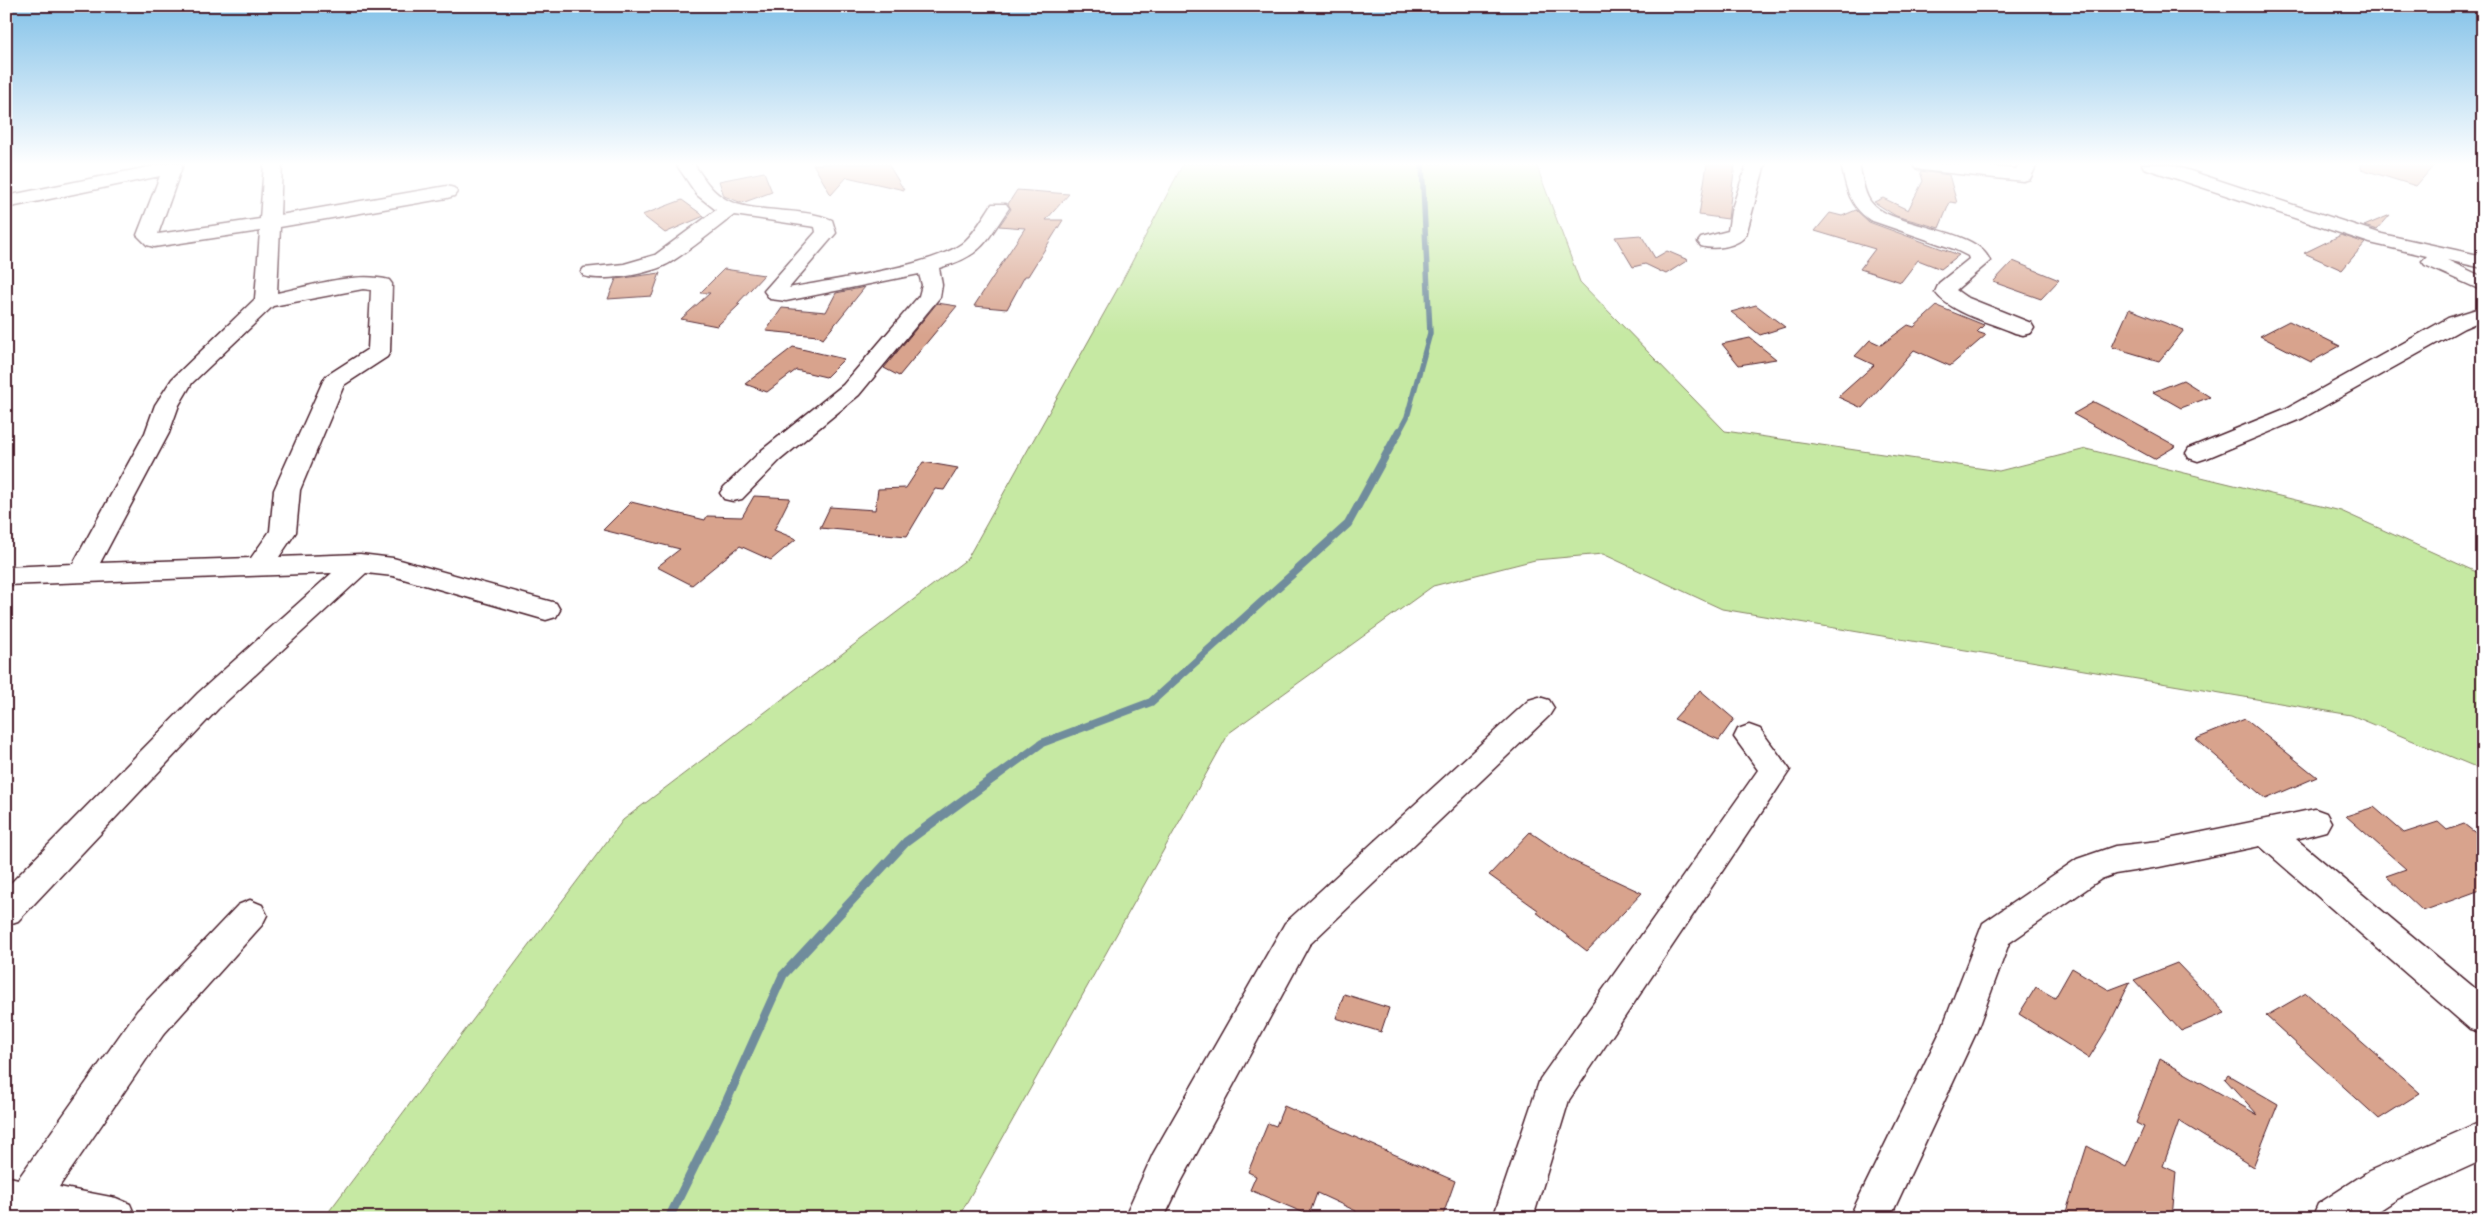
<svg xmlns="http://www.w3.org/2000/svg" width="2489" height="1224" viewBox="0 0 2489 1224" font-family="'Balsamiq Sans',sans-serif">
<style>
.green{fill:#c6e9a3;stroke:#888467}
.lines{fill:none;stroke-linecap:round;stroke-linejoin:round}
.stream-far2{stroke:#708c9c;stroke-width:5.5}
.stream-far1{stroke:#708c9c;stroke-width:8}
.stream{stroke:#708c9c;stroke-width:9}
.building{fill:#d8a38d;stroke:#4a1f2b}
.minor-casing{stroke:#4a1f2b;stroke-width:3}
.minor{fill:#fff;fill-rule:evenodd}
</style>
<rect width="100%" height="100%" fill="#fff"/>
<filter id="ink" filterUnits="userSpaceOnUse"><feTurbulence type="fractalNoise" baseFrequency=".02" numOctaves="2"/><feDisplacementMap in="SourceGraphic" scale="10" xChannelSelector="R" yChannelSelector="G"/><feConvolveMatrix kernelMatrix="1 2 1 2 8 2 1 2 1" color-interpolation-filters="sRGB"/></filter>
<g filter="url(#ink)">
<path class="green" d="M1183 164H1536L1580 282 1725 431 1999 471 2086 449 2341 511 2483 575V770L2351 715 1722 609 1603 554 1535 560 1433 586 1229 733 958 1218H324L623 820 967 559 1122 281Z"/>
<g class="lines">
<path class="stream-far2" d="M1399 432 1407 417 1430 333 1422 164"/>
<path class="stream-far1" d="M994 778 1042 743 1151 702 1348 524 1399 431"/>
<path class="stream" d="M669 1218 727 1100 783 975 906 842 996 776"/>
</g>
<path class="building" d="M813 164H888L904 190 847 177 831 195Z
M1707 164H1735L1728 219 1699 215Z
M2361 164H2435L2416 186 2361 169Z
M1920 171 1949 175 1957 203 1950 202 1939 228 1896 216 1874 202 1883 198 1908 210 1923 181Z
M764 172 772 192 742 203 724 196 719 181Z
M1017 190 1069 194 1046 220H1063L1028 276H1025L1007 309 974 306 1025 228 999 226 1011 209 1008 204Z
M682 200 704 216 665 233 642 215Z
M1856 210 1869 222 1959 255 1941 269 1918 260 1901 282 1860 269 1875 249 1815 231 1830 213 1842 216Z
M2390 215 2377 230 2364 226Z
M1641 235 1655 258 1667 251 1688 260 1666 274 1645 264 1633 267 1615 237Z
M2341 235 2365 243 2342 270 2304 253Z
M2013 261 2059 280 2041 299 1993 282Z
M724 269 764 275 737 304H740L717 326 681 319 710 293H700Z
M660 273 652 296 608 299 616 279Z
M865 287 823 339 818 336 766 331 782 308 826 312 836 293Z
M937 303 957 306 899 376 884 368Z
M1756 305 1785 327 1760 335 1731 312Z
M1937 306 1984 325 1977 332 1986 335 1950 366 1914 350 1862 408 1838 397 1874 365 1855 356 1870 340 1881 345 1908 325 1914 327Z
M2129 309 2184 330 2159 361 2112 347Z
M2289 321 2340 346 2311 362 2260 336Z
M1750 338 1776 359 1739 365 1722 344Z
M793 347 844 359 826 377 796 370 767 392 745 384Z
M2183 380 2210 397 2181 408 2153 392Z
M2094 402 2118 414 2176 446 2154 459 2073 414Z
M923 462 958 468 944 490 935 489 907 536 820 528 830 507 875 510 878 489 906 488Z
M754 496 790 498 774 530 796 539 771 560 740 546 692 585 657 567 680 549 603 530 631 502 705 520 707 516 742 517Z
M1700 690 1734 719 1719 740 1674 719Z
M2245 719 2317 777 2266 799 2196 739Z
M2374 807 2404 833 2438 822 2447 830 2464 824 2483 839V889L2423 911 2386 876 2406 869 2346 816Z
M1530 832 1571 860 1642 893 1587 951 1536 912 1538 910 1489 875Z
M2177 963 2225 1013 2181 1031 2134 980Z
M2072 968 2109 990 2130 982 2108 1027 2089 1058 2019 1014 2036 987 2055 998Z
M2306 993 2420 1093 2379 1119 2266 1016Z
M1344 994 1389 1008 1381 1032 1336 1018Z
M2160 1059 2258 1115 2225 1079 2228 1075 2278 1104 2253 1167 2179 1121 2163 1166 2176 1172 2172 1218H2064L2087 1146 2126 1167 2144 1127 2136 1123Z
M1284 1106 1455 1181 1442 1218H1354L1356 1211 1317 1193 1309 1215 1250 1190 1256 1176 1248 1172 1268 1123 1276 1126Z"/>
<g class="lines">
<g class="minor-casing">
<path id="minor" d="M163 164H183L158 234 260 219 264 164H282L280 215 447 186 454 188 457 192 454 196 447 198 280 227 277 293C310 286 356 271 389 280L392 284 390 352 387 357 344 385 300 490 296 532 279 557 360 554 393 558 556 603 560 610 556 617 546 620 393 576 366 573 218 709 18 921 6 925V888L198 693 332 573 6 585V567L73 564 145 433 155 405 172 379 255 299 260 231 154 247 147 245 137 235 160 176 6 208V196ZM363 289 371 290 368 349 326 376 323 381 274 490 270 531 251 558 100 563 169 433 179 405 192 383 273 306Z
M676 164H694C702 176 710 189 722 197 747 215 801 206 832 220L836 233 789 288C829 280 938 266 965 241 976 231 984 216 992 204H1006L1009 208C985 243 982 256 939 268L942 285 940 297 859 395 780 460 742 499 733 501 724 499 720 493 724 487 762 450 843 385 919 296 922 285 919 274 786 301 770 299 764 291 816 232 815 227 734 215C713 231 693 248 671 262 652 274 605 282 584 276L581 272 584 268 624 264 655 255 716 210 697 195Z
M1747 164H1765L1746 235C1738 247 1714 250 1701 246L1698 242 1701 238 1728 231 1731 211Z
M1841 164H1859C1862 176 1863 191 1870 201 1890 229 1977 226 1990 261L1956 290 1966 297 2031 323 2034 328 2031 333 2023 335 2015 333C1992 323 1950 313 1935 292L1939 283 1969 259 1968 256 1954 249 1870 220C1849 206 1846 187 1841 164Z
M1913 164H1965L2016 169 2019 164H2037L2030 179 2023 181 1922 170 1915 168Z
M2142 164H2169L2382 234 2483 256V268L2447 260 2483 277V291L2425 265 2422 261 2427 256 2370 243 2144 168Z
M2483 307V320L2464 328 2303 418 2207 458 2198 461 2189 458 2186 453 2189 448 2287 408 2448 318Z
M1539 697 1549 700 1554 708 1549 716 1309 945 1181 1182 1164 1218H1124L1153 1154 1285 923 1529 700Z
M1749 725 1760 729 1790 770 1569 1100 1533 1218H1493L1540 1079 1758 770 1734 737 1738 729Z
M2315 809 2326 813 2331 822 2326 831 2296 839 2483 995V1033L2470 1029 2260 846 2159 867 2115 874 2101 879 2009 943 1976 1033 1890 1218H1849L1942 1028 1983 923 2077 859 2115 846 2159 841Z
M250 900 262 905 267 915 262 925 163 1035 59 1187 116 1198 130 1204 136 1218H16L6 1216V1176L18 1179 137 1011 238 905Z
M2483 1121V1160L2397 1199 2368 1218H2312L2318 1204 2369 1171Z"/>
</g>
<use href="#minor" class="minor"/>
</g>
</g>
<linearGradient id="sky" x2="0" y2="1"><stop stop-color="#82c1e8"/><stop offset="0.49" stop-color="#fff"/><stop offset="1" stop-color="#fff" stop-opacity="0"/></linearGradient>
<rect width="2489" height="335" fill="url(#sky)"/>
<rect width="2489" height="1224" fill="none" stroke="#fff" stroke-width="25"/>
<rect x="12" y="12" width="2464" height="1199" fill="none" stroke="#4a1f2b" stroke-width="2" filter="url(#ink)"/>
</svg>
